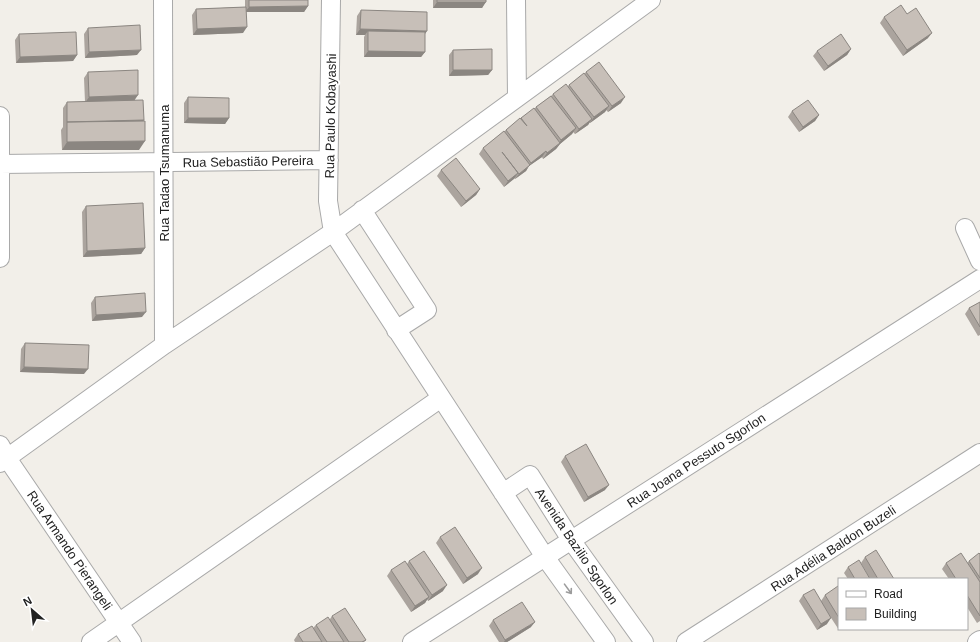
<svg xmlns="http://www.w3.org/2000/svg" width="980" height="642" viewBox="0 0 980 642" font-family="Arial,sans-serif">
<style>
.lines{fill:none;stroke-linecap:round;stroke-linejoin:round}
.minor-casing{stroke:#a9a9a9;stroke-width:20}
.minor{stroke:#fff;stroke-width:18}
.wall{fill:#aba49e}
.shaded-wall{fill:#8b8681}
.building{fill:#c7bfb8;stroke:#8b8681}
.oneway{stroke:#9c9c9c}
.labels{text-anchor:middle;stroke-width:4;stroke-linejoin:round;paint-order:stroke}
.street-label{font-size:13px;fill:#222;stroke:#fff}
</style>
<rect width="100%" height="100%" fill="#f2efe9"/>
<g class="lines">
<g class="minor-casing">
<path id="minor" d="M163 0 164 345
M331 0 328 201 333 232 545 557 606 642
M516 0 517 98
M0 116V258
M0 164 329 160
M362 210 427 310 396 330
M965 228 980 261
M0 445 7 458 132 642
M0 463 164 345 333 232 651 0
M503 493 530 475 571 540 644 642
M91 642 441 398
M412 642 980 279
M686 642 980 453
M977 642 980 640"/>
</g>
<use href="#minor" class="minor"/>
</g>
<path class="wall" d="M245 0H308V6L304 12H246L243 33 193 35 192 15 196 9 245 7Z
M433 0H486L482 8H433Z
M361 10 425 34V52L421 57H364V37L365 35H356L357 16Z
M907 14 928 38 903 56 880 23 884 17Z
M88 28 137 55 85 58 84 34Z
M19 34 77 55 73 61 16 63 15 40Z
M851 49 847 55 824 71 813 56 817 51Z
M453 50 492 70 488 75 449 76V55Z
M88 72 135 100 144 120 143 121 139 150H62L61 130 63 127V108L67 102H85L84 78Z
M586 72 621 103 608 112 606 110 605 112 590 123V122L588 125 575 134 573 132 572 134 560 144 556 149 543 159 542 157 529 166 526 171 515 179 514 178 504 187 479 154 483 148 521 118 534 109 536 107 551 96 553 94 567 87 569 85 584 74Z
M188 97 229 118 225 124 184 123V103Z
M792 111 819 115 815 121 799 132 788 117Z
M441 170 480 189 476 195 461 207 437 176Z
M86 206 145 248 141 254 83 257 82 212Z
M95 297 142 317 92 321 91 303Z
M980 302V335L978 336 965 314 969 308Z
M25 343 84 374 20 372 21 349Z
M565 456 605 490 584 502 561 462Z
M440 537 478 574 463 584 436 543Z
M980 554V621L977 623 967 607V579H949L942 569 946 563H967L969 561Z
M865 557 894 579H870L861 563Z
M409 561 443 591 428 601 427 599 425 603 411 612 387 576 391 570 407 564Z
M848 567 870 579H848L844 573Z
M839 587V629H841L839 630 822 604 827 624 817 630 799 601 803 595 821 601 825 595Z
M332 616 366 640 364 642H295L294 640 298 634 313 628 316 625 330 619Z
M493 620 531 627 507 642H499L489 626Z"/>
<path class="shaded-wall" d="M437 2H486L482 8H433Z
M308 6 304 12H245L249 7Z
M247 27 243 33 193 35 197 29Z
M360 29 427 31 423 37 368 31 365 35H356Z
M932 33 928 38 903 56 907 50Z
M851 49 847 55 824 71 828 66Z
M141 50 137 55 85 58 89 52Z
M368 51 425 52 421 57H364Z
M77 55 73 61 16 63 20 57Z
M453 70H492L488 75 449 76Z
M138 95 134 101 85 103 89 97Z
M625 97 621 103 608 112 612 106Z
M609 106 605 112 590 123 594 117Z
M819 115 815 121 799 132 803 127Z
M188 118H229L225 124 184 123Z
M592 119 588 125 575 134 579 129Z
M144 120 140 126 67 122Z
M576 128 572 134 560 144 556 149 543 159 547 153 558 145 561 140Z
M145 141 139 150H62L67 142Z
M546 151 542 157 529 166 526 171 515 179 519 174 528 167 531 163Z
M518 173 514 179 504 187 508 181Z
M480 189 476 195 461 207 466 201Z
M145 248 141 254 83 257 87 251Z
M146 312 142 317 92 321 96 315Z
M24 367 88 369 84 374 20 372Z
M609 485 605 490 584 502 588 497Z
M482 568 478 574 463 584 467 578Z
M447 585 443 591 428 601 432 595Z
M429 597 425 603 411 612 415 606Z
M831 618 827 624 817 630 821 624Z
M535 622 531 627 507 642H504L505 640Z"/>
<path class="building" d="M249 0H308V6L249 7Z
M437 0H486V2H437Z
M901 5 907 14 916 8 932 33 907 50 884 17Z
M246 7 247 27 197 29 196 9Z
M361 10 427 12V31L360 29Z
M140 25 141 50 89 52 88 28Z
M368 31 425 32V52L368 51Z
M76 32 77 55 20 57 19 34Z
M841 34 851 49 828 66 817 51Z
M492 49V70H453V50Z
M599 62 625 97 612 106 586 72Z
M138 70V95L89 97 88 72Z
M584 73 609 106 594 117 569 85Z
M566 84 592 119 579 129 553 94Z
M551 96 576 128 561 140 536 107Z
M188 97 229 98V118H188Z
M143 100 144 120 67 122V102Z
M808 100 819 115 803 127 792 111Z
M534 108 560 143 547 153 546 151 531 163 506 130 520 118 527 126 521 118Z
M145 121V141L67 142V122Z
M504 131 530 165 519 174 502 152 518 173 508 181 483 148Z
M456 158 480 189 466 201 441 170Z
M143 203 145 248 87 251 86 206Z
M145 293 146 312 96 315 95 297Z
M980 302V327L969 308Z
M25 343 89 345 88 369 24 367Z
M586 444 609 485 588 497 565 456Z
M455 527 482 568 467 578 440 537Z
M876 550 894 579H878L865 557Z
M424 551 447 585 432 595 409 561Z
M961 553 980 582V616L967 595V579H956L946 563Z
M979 553 980 554V578L969 561Z
M859 560 870 579H855L848 567Z
M405 561 429 597 415 606 391 570Z
M838 586 839 587V618L825 595Z
M814 589 831 618 821 624 803 595Z
M522 602 535 622 505 640 493 620Z
M345 608 366 640 362 642H349L332 616Z
M328 617 344 642H327L316 625Z
M312 626 322 642H303L298 634Z"/>
<defs><path id="oneway-shaft" d="M-6 0H5M1.5-3L5.5 0L1.5 3" fill="none" stroke-width="1.6" stroke-linecap="round" stroke-linejoin="round"/></defs>
<use class="oneway" href="#oneway-shaft" transform="translate(568 589) rotate(54)"/>
<g class="labels">
<g class="street-label">
<text transform="translate(330 116) rotate(-89)" y="5">Rua Paulo Kobayashi</text>
<text transform="translate(248 161) rotate(-1)" y="5">Rua Sebastião Pereira</text>
<text transform="translate(164 173) rotate(-90)" y="5">Rua Tadao Tsumanuma</text>
<text transform="translate(696 460) rotate(-33)" y="5">Rua Joana Pessuto Sgorlon</text>
<text transform="translate(577 546) rotate(56)" y="5">Avenida Bazilio Sgorlon</text>
<text transform="translate(833 548) rotate(-33)" y="5">Rua Adélia Baldon Buzeli</text>
<text transform="translate(70 550) rotate(56)" y="5">Rua Armando Pierangeli</text>
</g>
</g>
<rect x="838" y="578" width="130" height="52" fill="#ffffff" stroke="#a7a7a7"/>
<rect x="846" y="591" width="20" height="6" fill="#ffffff" stroke="#a7a7a7"/>
<text x="874" y="598" font-size="12" fill="#222222">Road</text>
<rect x="846" y="608" width="20" height="12" fill="#c7bfb8" stroke="#a7a7a7"/>
<text x="874" y="618" font-size="12" fill="#222222">Building</text>
<g transform="translate(32 610) rotate(332)" stroke="#ffffff" stroke-width="3" paint-order="stroke">
<path d="M0-3L7 15L0 10L-7 15Z" fill="#222222"/>
<text y="-6" font-size="11" font-weight="bold" text-anchor="middle" fill="#222222">N</text>
</g>
</svg>
